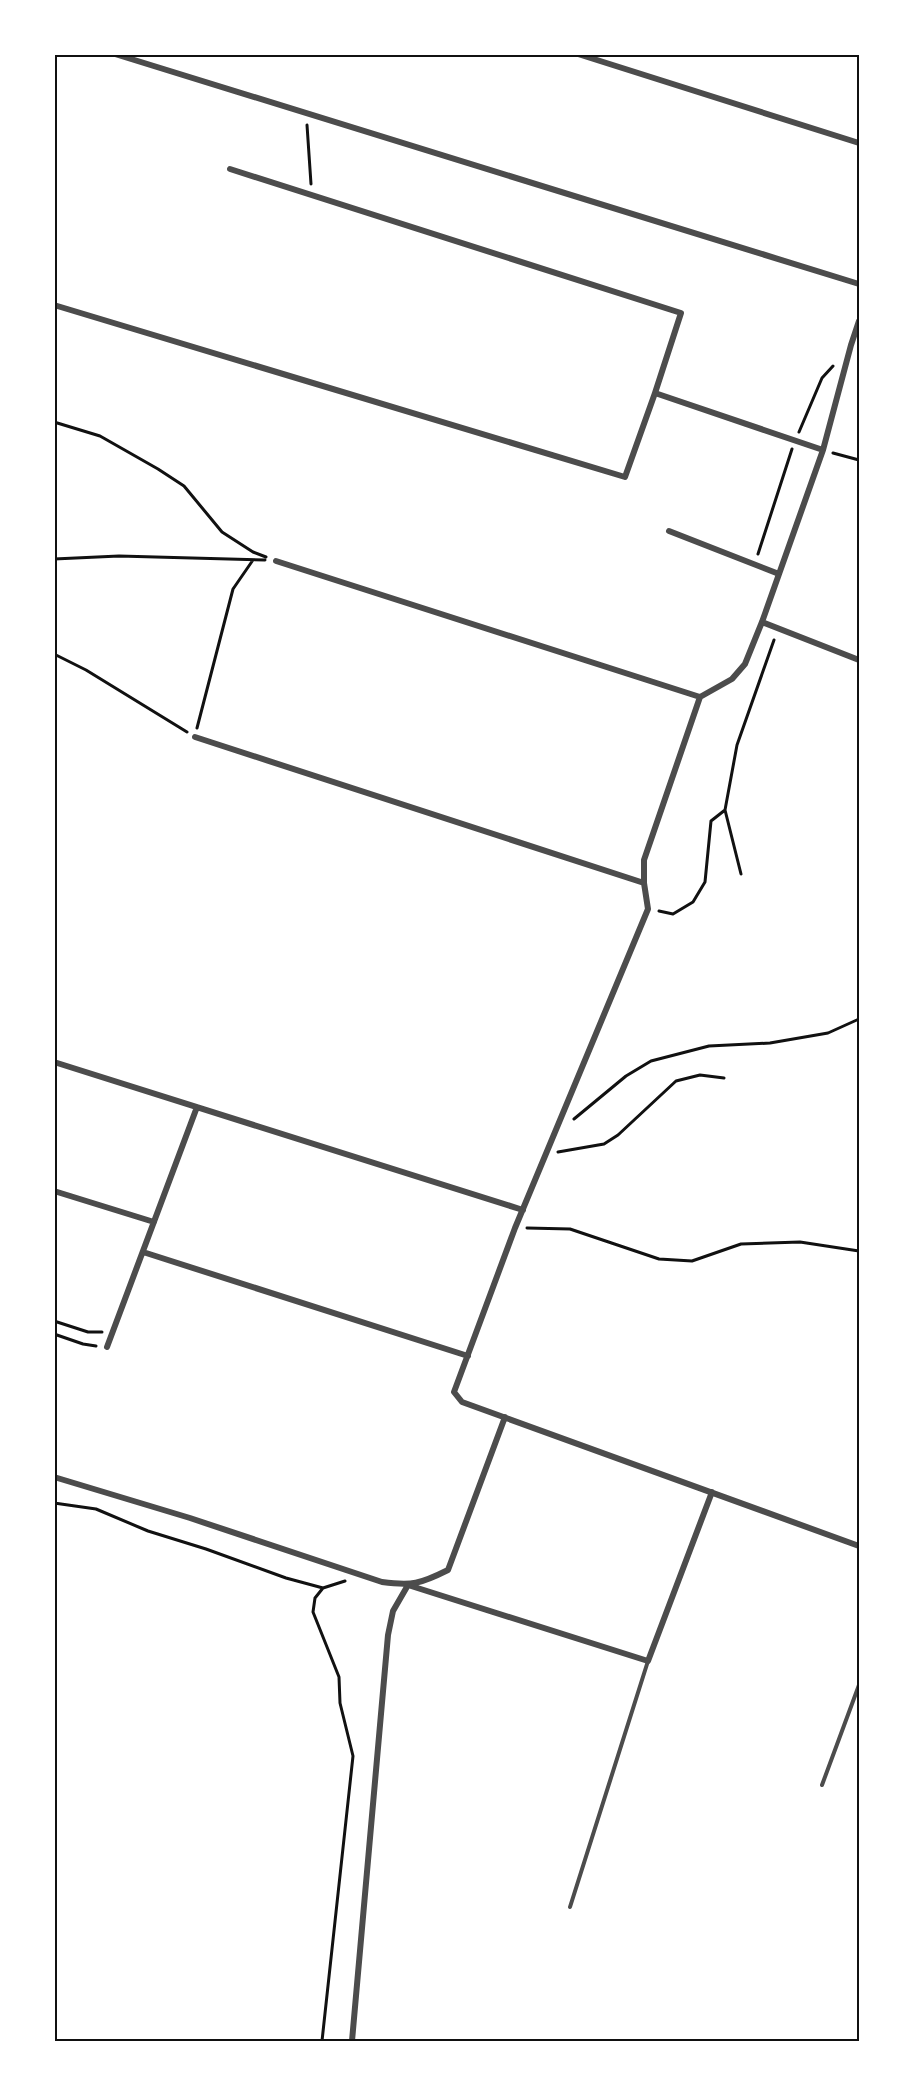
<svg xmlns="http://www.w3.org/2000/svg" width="913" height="2095" viewBox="0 0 913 2095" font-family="'Fira Sans Condensed',sans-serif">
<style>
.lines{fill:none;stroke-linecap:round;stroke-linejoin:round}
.path{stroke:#111;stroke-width:3}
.service{stroke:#4c4c4c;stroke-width:4}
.minor{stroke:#4c4c4c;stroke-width:6}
.neatline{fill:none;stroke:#111;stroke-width:2}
</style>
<rect width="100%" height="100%" fill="#fff"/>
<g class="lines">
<path class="path" d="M307 125 311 184
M54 422 100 436 158 469 184 486 222 532 253 552 266 557
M799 432 822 378 833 366
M833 453 859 460
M758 554 792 449
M54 559 119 556 265 560
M54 654 86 670 187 732
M197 728 233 589 253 560
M741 874 725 810 737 745 774 640
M659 911 673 914 693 902 705 882 711 821 725 810
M574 1119 626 1076 651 1061 709 1046 770 1043 828 1033 859 1019
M558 1152 604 1144 618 1135 676 1081 700 1075 724 1078
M527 1228 570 1229 659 1259 692 1261 741 1244 800 1242 859 1251
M54 1321 88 1332H102
M54 1334 83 1344 96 1346
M54 1503 96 1509 148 1531 206 1549 286 1578 323 1588
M322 2041 353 1756 340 1703 339 1677 313 1612 315 1598 323 1588 345 1581"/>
<path class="service" d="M822 1785 859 1685
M570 1907 648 1661"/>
<path class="minor" d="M115 54 859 284
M578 54 859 143
M230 169 681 313 655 393
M54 305 625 477 655 393 823 450
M859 321 851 345 823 450 762 622 745 664 732 679 700 697 644 860V883L648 909 515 1228 454 1392 462 1402 859 1546
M669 531 779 574
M276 561 700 697
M762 622 859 660
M195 737 644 883
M54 1062 523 1210
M54 1191 154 1222
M143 1252 468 1356
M107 1347 197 1107
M54 1477 190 1518 382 1582C412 1586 420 1584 448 1570L505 1417
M352 2041 388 1635 393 1611 408 1585 648 1661 712 1492"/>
</g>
<rect width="913" height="2095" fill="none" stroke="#ffffff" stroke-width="111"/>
<rect x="56" y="56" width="802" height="1984" class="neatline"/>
</svg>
